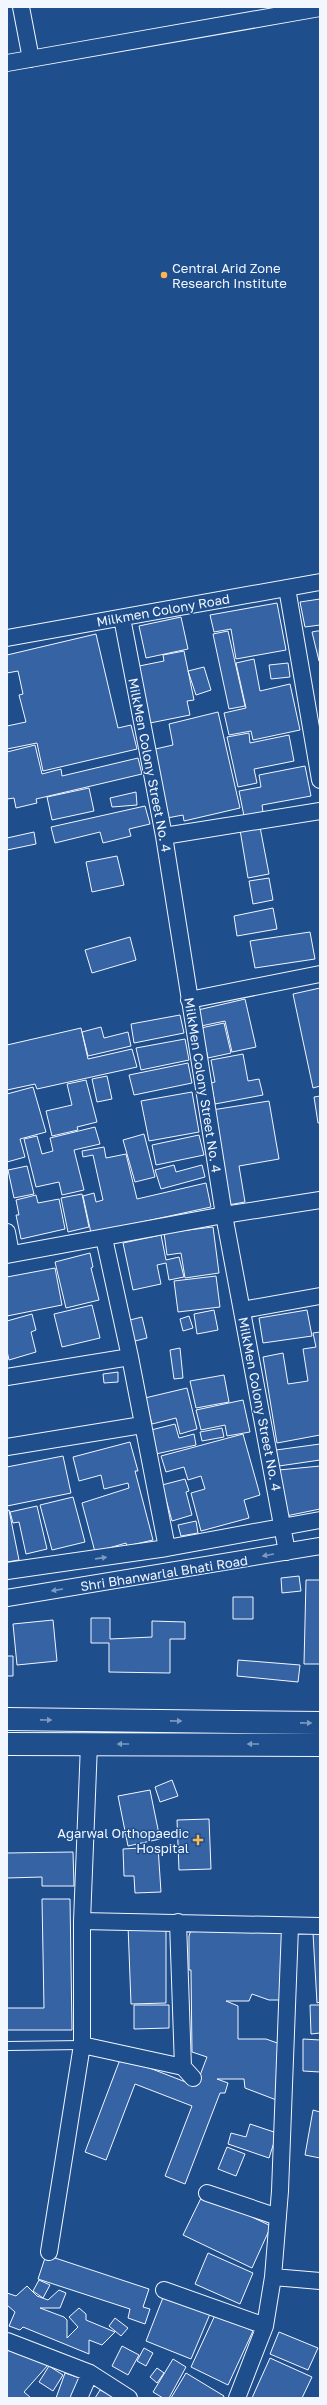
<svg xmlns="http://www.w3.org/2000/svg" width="327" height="2405" viewBox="0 0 327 2405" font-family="'Golos Text',sans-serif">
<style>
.building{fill:#3563a3;stroke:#f2f6ff}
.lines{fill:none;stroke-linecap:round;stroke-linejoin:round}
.service-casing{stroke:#f2f6ff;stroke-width:10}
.minor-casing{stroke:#f2f6ff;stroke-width:18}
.primary-casing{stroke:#f2f6ff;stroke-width:24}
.service{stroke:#1f4e8c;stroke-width:8}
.minor{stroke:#1f4e8c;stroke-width:16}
.primary{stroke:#1f4e8c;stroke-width:22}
.oneway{fill:#7e9ac0}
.poi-dot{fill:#ffb74d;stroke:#1f4e8c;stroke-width:1.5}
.labels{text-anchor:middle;stroke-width:3;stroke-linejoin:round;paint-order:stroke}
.poi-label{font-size:13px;fill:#f2f6ff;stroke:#1f4e8c;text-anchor:start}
.street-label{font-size:13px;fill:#f2f6ff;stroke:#1f4e8c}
</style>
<rect width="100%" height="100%" fill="#1f4e8c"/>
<path class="building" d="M320 599V625L305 627 300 602Z
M277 603 286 650 236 659 231 629 214 632 210 615Z
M181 617 188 649 146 658 139 626Z
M228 631 245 706 229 709 213 634Z
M317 631H320L319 661 312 632Z
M96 634 118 728 131 725 137 749 43 771 37 743 7 749V726L26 722 19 695 23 694 18 671 7 673V655Z
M184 651 194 700 187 701 190 715 150 723 139 666 164 661 163 655Z
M254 659 260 691 290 684 300 730 253 740 251 731 229 735 224 713 246 708 236 663Z
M288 663 290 677 271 679 269 665Z
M204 667 211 690 196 695 188 671Z
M218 712 240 808 184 821 183 815 167 818 151 750 173 745 169 724Z
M249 733 250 743 289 735 294 761 254 769 257 783 238 787 227 737Z
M35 745 42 774 61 769 62 776 138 758 142 774 36 799 37 803 16 808 14 798 7 799V752Z
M305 766 311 796 262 805 263 812 244 816 239 791 261 787 259 775Z
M89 788 94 811 52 820 47 797Z
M136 792 137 805 112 807 110 798Z
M145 806 150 824 129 829 131 836 103 843 100 832 55 843 51 827Z
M260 827 269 874 248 878 240 830Z
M34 832 36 844 7 850V838Z
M117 856 124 885 92 892 86 862Z
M269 878 273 900 253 904 249 881Z
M273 908 277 929 237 936 234 916Z
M310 932 315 959 255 968 250 941Z
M130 937 136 960 92 973 85 950Z
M320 988V1086L313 1088 293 994Z
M245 999 256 1047 232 1052 225 1021 201 1026 198 1010Z
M180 1015 184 1033 134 1043 131 1024Z
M224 1023 231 1053 208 1058 201 1028Z
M101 1027 104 1038 128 1032 131 1046 88 1056 82 1032Z
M81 1028 88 1059 132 1049 137 1067 37 1089 35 1084 7 1090V1045Z
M185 1039 189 1060 141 1070 136 1048Z
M243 1054 248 1081 259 1079 263 1095 215 1104 211 1083 215 1082 211 1060Z
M188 1063 192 1083 134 1095 129 1075Z
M107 1076 112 1099 97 1102 92 1079Z
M86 1080 97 1122 77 1127 78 1130 52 1136 46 1111 72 1105 67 1084Z
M33 1087 46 1132 20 1139 25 1157 7 1162V1094Z
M192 1092 199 1132 149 1141 141 1101Z
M320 1096V1123H318L314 1097Z
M269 1101 279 1159 239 1166 245 1202 228 1205 212 1110Z
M95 1127 100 1144 74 1150 84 1190 62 1195 59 1182 36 1187 24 1139 37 1136 42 1154 53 1151 50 1138Z
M144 1134 155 1177 135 1182 123 1140Z
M199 1135 204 1155 156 1165 152 1145Z
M104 1147 106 1158 126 1154 137 1199 206 1183 211 1207 91 1233 83 1196 94 1193 96 1202 103 1200 93 1155 83 1157 82 1151Z
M174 1165 176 1172 202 1165 205 1177 161 1189 155 1170Z
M27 1166 34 1194 14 1198 8 1170Z
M82 1194 89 1227 68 1232 61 1198Z
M36 1195 38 1203 59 1199 65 1229 21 1239 16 1215H19L16 1200Z
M213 1227 219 1273 185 1278 181 1253 167 1255 164 1233Z
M161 1235 166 1260 179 1257 184 1277 169 1280 166 1263 157 1265 161 1284 133 1290 123 1243Z
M90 1253 93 1267 91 1268 99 1300 66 1308 55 1262Z
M55 1268 62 1305 7 1316V1277Z
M216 1276 220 1307 178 1312 174 1281Z
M92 1305 100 1338 62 1347 54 1314Z
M214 1310 218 1330 197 1334 194 1314Z
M307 1310 312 1336 263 1343 259 1318Z
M32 1314 36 1330 31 1332 36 1352 9 1360 7 1351V1321Z
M189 1316 193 1328 183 1331 180 1319Z
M142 1317 147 1338 131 1342 126 1321Z
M320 1332V1435L277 1443 263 1357 283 1353 288 1384 308 1381 303 1349 316 1347 313 1333Z
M180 1348 183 1378 174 1379 170 1350Z
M118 1372V1382L104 1383 103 1374Z
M224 1375 229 1402 196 1408 190 1381Z
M187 1388 197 1429 180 1434 176 1418 152 1424 145 1398Z
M243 1400 250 1432 227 1436 225 1425 201 1430 196 1410Z
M175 1424 179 1438 194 1434 196 1445 156 1454 151 1430Z
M222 1428 224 1437 202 1441 200 1432Z
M243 1434 260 1495 244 1500 249 1518 201 1531 191 1493 205 1489 201 1476 188 1480 184 1467 166 1472 161 1456Z
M130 1442 138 1471H135L153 1540 127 1546 126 1543 95 1552 82 1503 129 1488 128 1483 104 1489 101 1475 79 1481 73 1457Z
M320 1444V1460L279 1466 276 1450Z
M63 1456 71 1493 7 1506V1467Z
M320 1466V1509L286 1516 279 1470Z
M185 1479 189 1491 186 1492 192 1515 172 1521 162 1485Z
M73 1497 85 1542 52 1550 40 1505Z
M37 1506 47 1549 26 1554 19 1522 13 1523 10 1512Z
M9 1510 19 1560 7 1562V1511Z
M196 1521 198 1533 181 1536 178 1525Z
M299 1576 301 1591 282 1593 281 1578Z
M306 1580H320V1664H304Z
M233 1597H253V1619H233Z
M91 1618H110V1639L152 1637V1621L185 1622V1639H170V1673L109 1672V1643H91Z
M53 1620 57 1661 17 1665 13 1624Z
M7 1656H13V1676H7Z
M238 1660 300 1665 298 1682 237 1676Z
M172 1780 178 1796 160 1802 155 1787Z
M150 1790 160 1839 128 1846 118 1796Z
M209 1819 211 1869 179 1870 177 1820Z
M158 1847 161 1892 135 1893 134 1876H124L123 1849Z
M73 1852 74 1886H42V1877L7 1878V1853Z
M42 1899H70L72 2030H7V2008H44Z
M166 1924V2003L131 2004 128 1925Z
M284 1929 285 2000H269L252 1994 249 2001H226L238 2006V2039H266L283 2045 279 2101 245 2088 244 2079H217L228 2083 225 2093H220L185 2184 165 2176 192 2106 135 2084 106 2160 85 2152 121 2057 196 2086 207 2057 192 2052 191 1970H189V1936L191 1930Z
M320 1932V2002L317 2003 313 1933Z
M134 2005H169V2028L134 2029Z
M310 2005H320V2033L311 2034Z
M303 2039 320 2040V2072L303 2071Z
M313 2110 320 2112V2158L305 2155Z
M250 2124 277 2133 269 2158 228 2144 231 2133 246 2137Z
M227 2147 245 2154 236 2176 218 2169Z
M203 2194 271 2226 252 2268 183 2235Z
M208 2253 253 2273 240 2304 195 2284Z
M46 2255 149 2289 143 2307 150 2309 145 2324 128 2318 130 2309 38 2279Z
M39 2280 50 2285 43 2298 33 2291Z
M27 2286 37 2296 48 2300 59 2290 66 2293 60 2308H40L64 2317 67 2320V2338L78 2327 69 2317 79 2308 86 2314V2320L115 2332 102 2345 89 2340V2354L23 2327 20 2330 9 2326 15 2312 7 2305V2293L16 2296Z
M164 2295 210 2314 191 2359 146 2341Z
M216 2313 253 2331 228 2385 191 2367Z
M115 2318 128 2328 121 2336 109 2326Z
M279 2332 318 2348 308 2370 270 2354Z
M122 2346 139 2355 128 2375 112 2366Z
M144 2348 153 2353 146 2366 137 2361Z
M7 2349 48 2365 24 2392 31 2398H7Z
M270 2358 312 2377 302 2398H252Z
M173 2359 186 2367 169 2398H163L153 2392Z
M49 2366 63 2375 53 2391 39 2382Z
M157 2368 164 2373 157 2383 150 2377Z
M65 2373 80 2378 73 2398H56Z
M186 2373 224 2396 223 2398H171Z
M100 2390 116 2398H95Z"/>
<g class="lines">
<g class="service-casing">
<path id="service" d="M7 2046 82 2045"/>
</g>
<g class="minor-casing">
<path id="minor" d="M21 7 31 59
M7 63 320 8
M287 588 320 780
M122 618 164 836 224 1215 287 1552
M7 638 320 582
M164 836 320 811
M189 1000 320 974
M7 1232 11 1254
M104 1238 130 1357 167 1548
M7 1255 224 1215 320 1200
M242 1310 320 1296
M7 1377 130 1357
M7 1447 142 1425
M7 1571 167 1548 320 1520
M7 1598 320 1546
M89 1744 82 1921 320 1926
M82 1921V2045L183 2067 193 2078
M178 1922 183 2067
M207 2193 278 2217
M49 2252 82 2045
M273 2277 280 2191 290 1927
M164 2290 265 2326 273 2277 320 2281
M7 2341 90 2373 129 2398
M79 2398 90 2373
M237 2398 265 2326"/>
</g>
<g class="primary-casing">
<path id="primary" d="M7 1719 320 1723
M7 1744 320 1745"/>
</g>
<use href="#service" class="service"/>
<use href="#minor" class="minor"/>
<use href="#primary" class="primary"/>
</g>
<defs><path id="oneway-solid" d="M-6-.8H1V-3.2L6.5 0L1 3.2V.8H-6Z"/></defs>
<g class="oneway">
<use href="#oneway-solid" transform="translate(268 1555) rotate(170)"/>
<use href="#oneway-solid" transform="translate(101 1558) rotate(-8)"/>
<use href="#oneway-solid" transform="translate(57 1590) rotate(171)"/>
<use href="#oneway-solid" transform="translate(46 1720) rotate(1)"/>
<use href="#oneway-solid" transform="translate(176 1721) rotate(1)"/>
<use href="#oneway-solid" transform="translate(306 1723) rotate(1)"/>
<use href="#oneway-solid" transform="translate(123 1744) rotate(-180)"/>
<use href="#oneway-solid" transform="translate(253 1744) rotate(-180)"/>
</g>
<g class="poi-dot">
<circle cx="164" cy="275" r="4"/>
<path d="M196 1834h4v4h4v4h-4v4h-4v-4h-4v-4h4z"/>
</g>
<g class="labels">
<g class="poi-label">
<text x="172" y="273">Central Arid Zone<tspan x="172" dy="15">Research Institute</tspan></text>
<text x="189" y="1838" text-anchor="end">Agarwal Orthopaedic<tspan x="189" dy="15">Hospital</tspan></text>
</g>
<g class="street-label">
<text transform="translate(163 610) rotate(-10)" y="5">Milkmen Colony Road</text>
<text transform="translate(150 765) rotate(79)" y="5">MilkMen Colony Street No. 4</text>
<text transform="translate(203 1085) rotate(81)" y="5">MilkMen Colony Street No. 4</text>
<text transform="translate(260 1404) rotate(79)" y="5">MilkMen Colony Street No. 4</text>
<text transform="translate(164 1573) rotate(-9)" y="5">Shri Bhanwarlal Bhati Road</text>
</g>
</g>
<rect width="327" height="2405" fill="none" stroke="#f2f6ff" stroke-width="16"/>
</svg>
